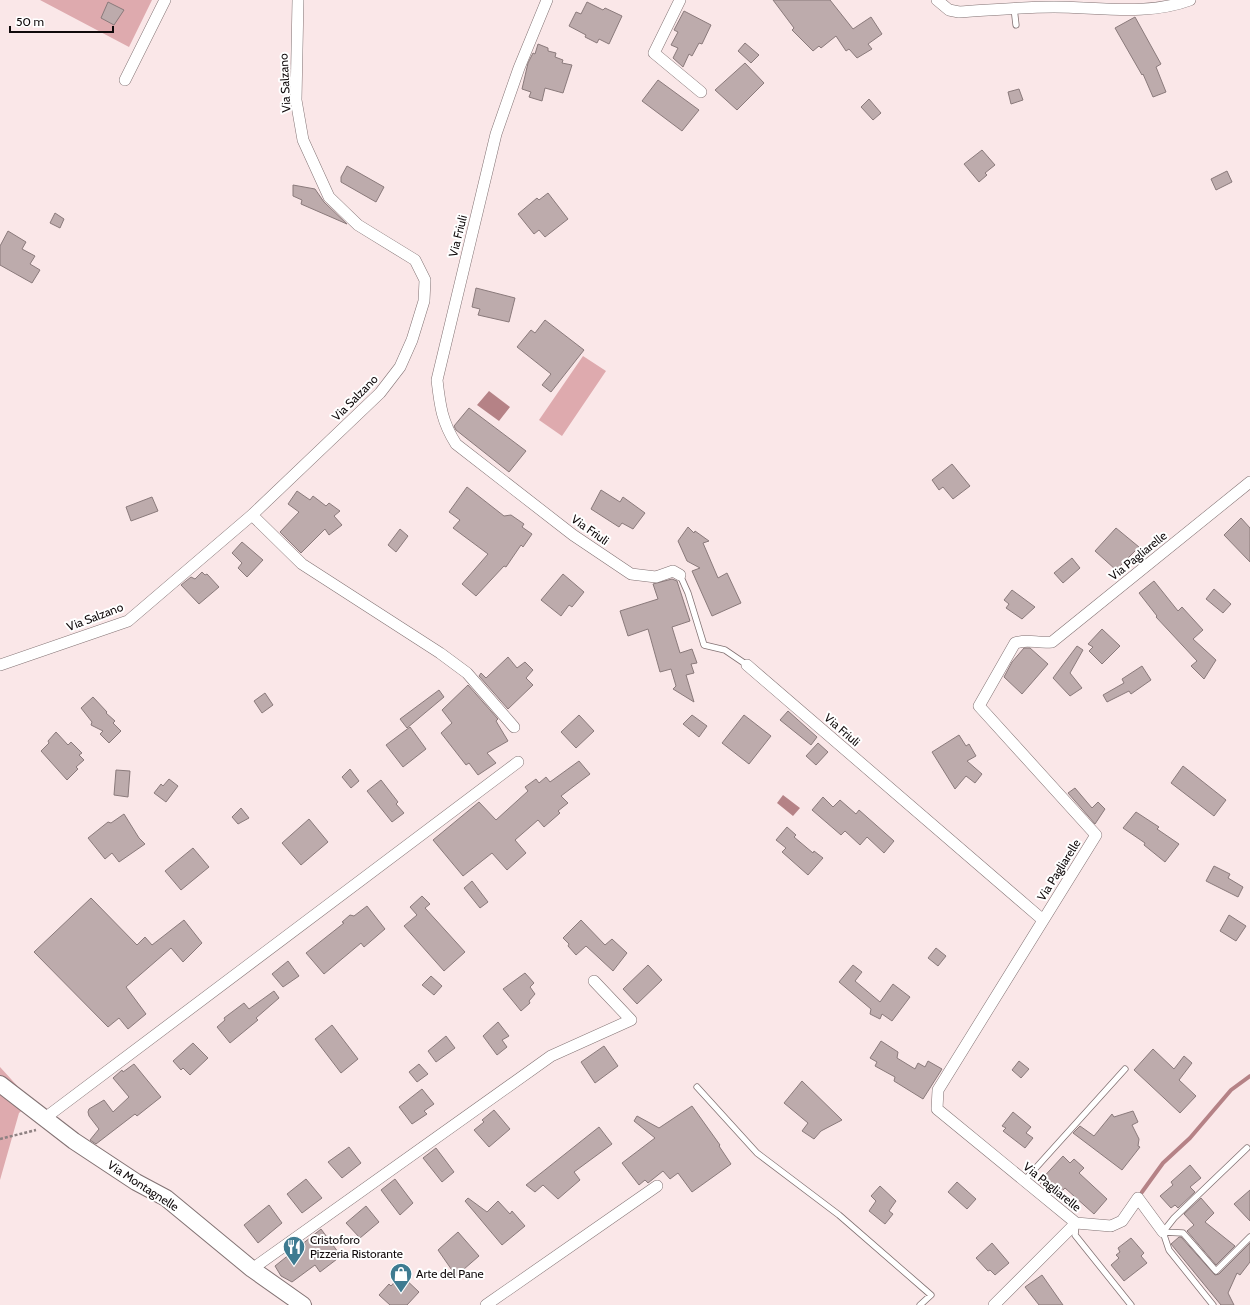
<svg xmlns="http://www.w3.org/2000/svg" width="1250" height="1305" viewBox="0 0 1250 1305" font-family="Cabin,sans-serif">
<style>
.green{fill:#deaaae}
.water{fill:#b58286}
.lines{fill:none;stroke-linecap:round;stroke-linejoin:round}
.stream{stroke:#b58286;stroke-width:4}
.building{fill:#bdabac;stroke:#8a7a7b}
.lane-casing{stroke:#827273;stroke-width:7}
.street-casing{stroke:#827273;stroke-width:12}
.secondary-casing{stroke:#827273;stroke-width:18}
.path{stroke:#8e8182;stroke-width:2.5;stroke-dasharray:3 2;stroke-linecap:butt}
.lane{stroke:#fff;stroke-width:5.5}
.street{stroke:#fff;stroke-width:11}
.secondary{stroke:#fff;stroke-width:16}
.labels{text-anchor:middle;stroke-width:4;stroke-linejoin:round;paint-order:stroke}
.street-label{font-size:12px;fill:#100a0b;stroke:#fff}
.poi-label{font-size:12px;fill:#100a0b;stroke:#fff;text-anchor:start}
</style>
<rect width="100%" height="100%" fill="#fae7e8"/>
<path class="green" d="M40 0H152L129 47Z
M583 356 606 371 562 436 539 420Z
M0 1067 32 1102 19 1113 0 1180Z"/>
<path class="water" d="M489 391 510 407 499 421 477 405Z
M783 795 800 808 793 816 777 803Z"/>
<g class="lines">
<path class="stream" d="M1142 1192 1163 1163 1190 1138 1231 1090 1250 1076"/>
</g>
<path class="building" d="M773 0H830L853 29 871 17 882 34 868 44 872 49 857 58 849 49 846 51 836 36 821 48 819 46 813 51 792 30 794 28Z
M108 2 124 10 114 25 101 18Z
M587 2 603 10 605 8 622 16 609 44 599 39 597 43 585 37 586 35 569 26 576 12 581 14Z
M684 11 711 25 702 44 699 43 692 56 689 54 683 67 673 58 678 48 671 45 678 32 674 30Z
M1135 17 1161 64 1156 67 1166 92 1153 97 1143 74 1142 75 1115 28Z
M745 43 759 55 751 63 738 51Z
M538 44 548 48V51L556 53 555 57 563 60 562 63 572 65 563 93 545 88 542 101 529 97 531 92 522 89 528 63 533 53 535 54Z
M745 63 764 83 737 110 715 90Z
M658 80 699 110 682 131 642 101Z
M1019 89 1023 100 1011 104 1008 92Z
M869 99 881 113 873 120 861 107Z
M982 150 995 165 985 173 987 175 979 182 964 164Z
M347 166 384 187 376 202 341 182V177Z
M1227 171 1232 182 1216 190 1211 179Z
M293 185 315 189 324 202 347 224 301 204 302 200 293 196Z
M548 193 568 219 545 237 539 230 534 234 518 214 537 198 539 200Z
M55 213 64 219 60 228 50 223Z
M8 231 26 242 22 249 35 256 30 264 40 270 32 283 0 265V246Z
M476 288 515 298 509 322 478 315 480 309 472 307Z
M545 320 584 350 551 392 542 385 551 374 517 347 531 330 535 333Z
M469 408 526 451 509 472 456 430 454 426Z
M952 464 970 486 953 499 943 487 939 490 932 480Z
M467 487 504 516 511 515 524 524 522 527 532 534 523 547 521 545 506 567 504 566 476 596 462 584 488 554 453 528 460 520 449 512Z
M601 490 620 502 623 497 645 513 633 529 622 523 619 527 591 509Z
M297 491 310 500 313 496 326 506 329 503 340 511 334 516 342 525 329 535 325 529 301 553 280 532 299 512 288 504Z
M152 497 158 511 131 521 126 507Z
M1241 518 1250 528V562L1224 535Z
M688 527 694 533 695 531 709 541 703 543 718 578 727 573 741 603 712 616 692 571 700 568 687 561 678 541Z
M1116 528 1139 547 1116 570 1095 551Z
M400 529 408 536 396 552 388 545Z
M242 542 263 560 247 577 238 568 242 563 232 553Z
M1072 558 1080 568 1063 583 1054 573Z
M202 572 205 575 207 574 219 587 199 604 181 585 191 577 195 579Z
M563 574 584 592 572 607 569 605 561 616 541 600Z
M672 579 677 581 690 621 672 627 680 653 692 649 697 663 691 664 694 673 686 675 694 702 673 689 676 686 671 669 660 672 648 629 628 636 620 611 658 599 653 584Z
M1154 581 1178 611 1182 607 1203 630 1193 639 1216 660 1204 679 1191 666 1197 661 1156 617 1157 616 1139 593Z
M1214 589 1231 604 1223 613 1206 599Z
M1012 590 1035 607 1022 619 1006 608 1009 604 1004 600Z
M1102 629 1120 646 1102 664 1089 651 1093 647 1088 644Z
M1077 646 1083 650 1070 673 1082 688 1070 696 1053 678Z
M1024 648H1030L1048 664 1022 694 1004 677 1012 662Z
M508 657 517 668 525 662 533 670 526 678 533 685 508 709 479 676 481 673 486 678Z
M1142 666 1151 680 1131 694 1129 691 1107 702 1103 695 1124 683 1122 679Z
M468 685 498 719 496 721 508 741 487 753 496 763 478 775 469 763 466 765 441 733 452 723 442 710Z
M439 690 444 697 407 728 400 719Z
M265 693 273 705 262 713 254 701Z
M93 697 107 712 106 713 115 721 113 723 121 731 109 743 100 734 103 731 91 725 92 722 81 708Z
M788 711 817 737 811 745 780 720Z
M579 715 594 731 576 748 561 732Z
M692 715 707 726 699 737 683 724Z
M744 715 771 736 749 764 722 743Z
M410 727 426 749 403 767 386 745Z
M56 732 68 745 71 742 82 753 79 755 84 760 76 767 78 769 67 780 41 751 49 743 48 741Z
M959 735 966 746 969 744 976 756 967 761 982 774 975 783 966 776 955 789 932 752Z
M818 743 828 752 816 765 806 756Z
M579 761 590 774 561 796 568 803 558 811 560 813 544 827 538 820 515 840 526 853 507 870 492 853 463 876 433 840 479 802 496 820 528 791 525 787 536 779 539 783 546 777 550 782Z
M1183 766 1226 800 1214 816 1171 783Z
M350 769 359 781 351 788 342 777Z
M116 770 130 771 128 797 114 795Z
M169 779 178 786 166 802 154 793 161 784 163 786Z
M381 780 398 802 396 804 404 813 392 822 367 791Z
M1075 788 1092 808 1098 802 1105 809 1095 824 1068 793Z
M823 797 833 807 840 800 856 814 859 810 894 841 884 853 867 837 860 845 845 831 841 835 812 810Z
M241 808 249 818 238 824 232 817Z
M1136 812 1159 827 1157 829 1179 844 1165 862 1144 845 1145 843 1123 828Z
M124 814 139 838 145 844 119 862 112 853 105 859 88 838 108 822 111 823Z
M309 819 328 842 301 865 282 843Z
M787 827 796 835 794 837 813 853 814 851 823 858 808 875 782 852 786 848 776 840Z
M193 848 209 867 181 890 165 871Z
M1214 866 1230 874 1228 878 1243 887 1238 897 1206 881Z
M472 881 488 902 480 908 464 888Z
M422 896 430 904 425 908 465 952 444 971 404 926 417 915 410 907Z
M91 898 137 945 145 937 152 945 184 920 202 943 183 962 171 948 126 987 146 1014 128 1029 119 1018 108 1027 34 952Z
M367 906 385 929 364 947 361 943 324 974 306 953 344 923 342 922 350 915 354 916Z
M1229 915 1246 926 1236 941 1220 931Z
M581 920 605 945 612 939 627 953 613 971 586 946 576 955 568 946 569 944 563 938Z
M936 948 946 956 938 966 928 958Z
M288 961 299 976 283 987 272 974Z
M648 965 662 980 637 1004 623 989Z
M853 965 862 972 855 981 880 1002 893 984 910 997 892 1021 882 1014 880 1019 870 1014 871 1009 839 982Z
M525 973 534 983 530 987 535 994 529 1001 530 1003 521 1011 503 989Z
M431 976 442 986 434 995 422 985Z
M274 991 279 998 256 1018 258 1020 230 1043 217 1027 225 1020 224 1018 244 1003 249 1009Z
M498 1022 509 1036 502 1040 507 1047 497 1055 483 1036Z
M332 1025 358 1059 341 1073 315 1039Z
M446 1036 455 1048 436 1062 428 1051Z
M881 1041 898 1052 897 1058 915 1069 918 1063 925 1067 928 1061 942 1069 923 1099 894 1081 895 1077 875 1066 877 1062 870 1058Z
M193 1043 208 1058 190 1075 183 1068 181 1070 173 1061Z
M604 1046 618 1066 595 1083 581 1062Z
M1153 1049 1174 1069 1184 1056 1192 1063 1179 1080 1196 1096 1180 1113 1134 1070Z
M1019 1061 1029 1069 1021 1078 1012 1070Z
M134 1064 161 1097 137 1116 135 1114 96 1144 90 1140 99 1129 89 1116 88 1112 89 1109 104 1100 113 1112 129 1097 113 1078 122 1070 123 1072Z
M419 1064 428 1074 417 1082 409 1072Z
M802 1081 842 1120 821 1131 814 1139 802 1131 808 1123 784 1103Z
M422 1089 434 1104 424 1111 427 1114 412 1124 399 1107Z
M692 1106 720 1145 719 1146 731 1164 692 1192 678 1173 670 1179 663 1171 648 1183 645 1180 639 1185 622 1163 655 1138 634 1121 637 1116 659 1128Z
M494 1110 510 1129 489 1147 474 1130 484 1122 482 1120Z
M1133 1111 1138 1122 1132 1125 1139 1139 1138 1146 1140 1147 1122 1170 1073 1133 1080 1126 1094 1136 1112 1114 1114 1117Z
M1013 1112 1031 1127 1026 1133 1033 1138 1025 1148 1003 1131 1006 1128 1002 1126Z
M599 1127 612 1144 574 1172 580 1180 558 1199 543 1185 535 1192 526 1185Z
M349 1147 361 1163 342 1178 328 1162Z
M436 1148 454 1172 442 1182 423 1158Z
M1063 1156 1070 1163 1074 1159 1084 1168 1079 1173 1107 1199 1094 1214 1065 1188 1056 1197 1039 1182Z
M1190 1165 1201 1178 1190 1187 1195 1192 1178 1208 1175 1205 1171 1208 1160 1196 1173 1185 1171 1182Z
M306 1179 322 1198 302 1213 287 1194Z
M395 1179 413 1203 400 1215 381 1190Z
M957 1182 976 1199 967 1209 948 1192Z
M880 1186 896 1201 889 1211 893 1214 885 1224 869 1211 876 1201 871 1196Z
M1250 1190V1221L1234 1204Z
M468 1198 487 1212 498 1201 510 1214 512 1211 525 1226 502 1245 465 1201Z
M1201 1198 1214 1213 1205 1222 1235 1246 1216 1265 1187 1231 1194 1225 1184 1214Z
M269 1205 282 1223 258 1243 244 1225Z
M366 1206 379 1222 360 1238 346 1223Z
M321 1229 341 1256 320 1272 315 1265 292 1282 281 1276 275 1266Z
M458 1232 479 1256 456 1276 438 1250Z
M1179 1237H1181L1215 1275 1219 1274 1250 1243V1262L1240 1275 1237 1273 1228 1293 1234 1305H1221L1171 1244Z
M1131 1238 1144 1253 1141 1256 1147 1263 1124 1281 1111 1265 1119 1258 1116 1255 1120 1252 1118 1248Z
M992 1243 1009 1263 995 1275 990 1270 988 1271 976 1258Z
M401 1275 419 1292 407 1305H390L379 1295 389 1284 391 1286Z
M1042 1275 1063 1305H1039L1025 1287Z"/>
<g class="lines">
<g class="lane-casing">
<path id="lane" d="M1014 8 1016 25
M680 575 688 593 704 645 725 650 747 665
M697 1087 757 1153 839 1215 931 1295 920 1305
M1024 1181 1125 1069
M1076 1225 1075 1235 1131 1305
M1163 1232 1174 1218 1247 1148
M1163 1232 1183 1233 1216 1271 1250 1237
M1163 1232 1169 1250 1213 1305"/>
</g>
<g class="street-casing">
<path id="street" d="M547 0 519 68 496 134 437 380C440 406 442 422 456 444L573 535 631 574 656 577 673 571 680 575
M680 0 654 53 701 92
M937 0 949 10 959 12C991 10 1022 7 1054 7 1098 7 1148 16 1190 0
M125 80 165 0
M252 515 302 564 440 653 467 673 514 727
M0 665 128 621 252 515 380 393 400 367 412 340 424 301 425 280 415 260 358 225 329 197 303 140 296 100 298 0
M747 665 1043 920
M45 1118 518 762
M1076 1223 937 1109 938 1090 1096 835 979 706 1015 643C1029 638 1037 644 1052 642L1250 482
M1076 1223 1111 1226 1122 1221 1138 1198 1163 1232
M252 1269 551 1056 631 1020 594 981
M486 1305 657 1186
M994 1305 1076 1223"/>
</g>
<g class="secondary-casing">
<path id="secondary" d="M0 1084 74 1141 136 1182 166 1198 252 1269 303 1305"/>
</g>
<path class="path" d="M0 1139 36 1130"/>
<use href="#lane" class="lane"/>
<use href="#street" class="street"/>
<use href="#secondary" class="secondary"/>
</g>
<defs>
<g id="restaurant-pin" transform="scale(1.15)"><path d="M0 17L-7.5 6A9.5 9.5 0 1 1 7.5 6Z" fill="#3e7b91" stroke="#fff"/><path d="M-5-6h1v4h1v-4h1v4h1v-4h1v5L-1.5 .5V6h-2V.5L-5-1ZM5-6V6H3V1.5H1.5Q1.5-4 5-6Z" fill="#fff"/></g>
<g id="shop-pin" transform="scale(1.15)"><path d="M0 17L-7.5 6A9.5 9.5 0 1 1 7.5 6Z" fill="#3e7b91" stroke="#fff"/><path d="M-5-2.5h2.3a2.7 3.5 0 0 1 5.4 0H5L5.5 6h-11ZM-1.5-2.5h3a1.5 2.3 0 0 0-3 0Z" fill="#fff"/></g>
</defs>
<g fill-rule="evenodd">
<use href="#restaurant-pin" x="294" y="1247"/>
<use href="#shop-pin" x="401" y="1274"/>
</g>
<g class="labels">
<g class="street-label">
<text transform="translate(285 83) rotate(-93)" y="4">Via Salzano</text>
<text transform="translate(458 236) rotate(-76)" y="4">Via Friuli</text>
<text transform="translate(355 398) rotate(-45)" y="4">Via Salzano</text>
<text transform="translate(590 530) rotate(35)" y="4">Via Friuli</text>
<text transform="translate(1138 556) rotate(-39)" y="4">Via Pagliarelle</text>
<text transform="translate(95 617) rotate(-21)" y="4">Via Salzano</text>
<text transform="translate(842 730) rotate(41)" y="4">Via Friuli</text>
<text transform="translate(1059 870) rotate(-58)" y="4">Via Pagliarelle</text>
<text transform="translate(143 1186) rotate(33)" y="4">Via Montagnelle</text>
<text transform="translate(1052 1187) rotate(39)" y="4">Via Pagliarelle</text>
</g>
<g class="poi-label">
<text x="310" y="1244">Cristoforo<tspan x="310" dy="14">Pizzeria Ristorante</tspan></text>
<text x="416" y="1278">Arte del Pane</text>
</g>
</g>
<path d="M10 26v6h103v-6" fill="none" stroke="#100a0b" stroke-width="2"/>
<text x="16" y="26" font-size="12" fill="#100a0b" stroke="#ffffff" stroke-width="3" paint-order="stroke">50 m</text>
</svg>
